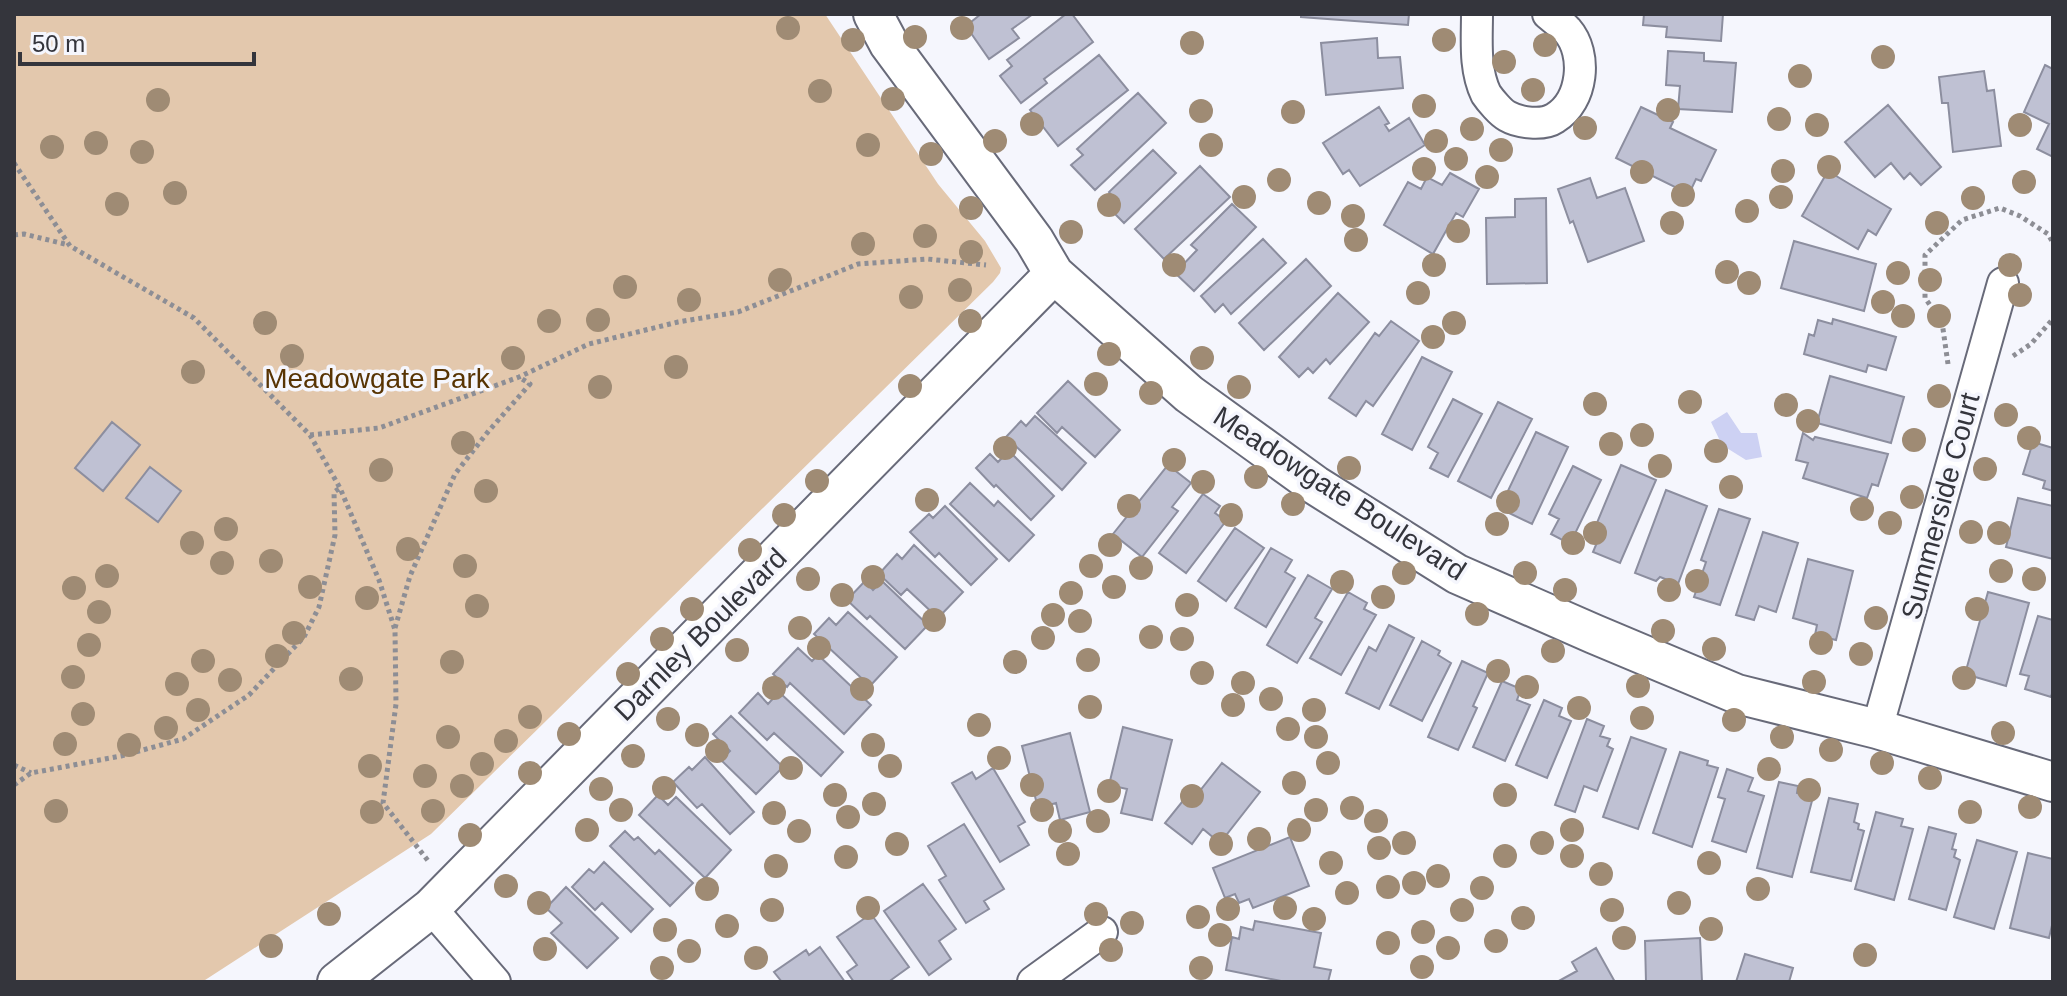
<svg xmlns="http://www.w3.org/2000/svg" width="2067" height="996" viewBox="0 0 2067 996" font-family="Helvetica,sans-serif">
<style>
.green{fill:#e3c8ad}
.water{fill:#cdd1f3}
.building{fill:#bfc1d3;stroke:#8c8e9f;stroke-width:2}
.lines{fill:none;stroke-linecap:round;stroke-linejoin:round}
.minor-casing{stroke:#686a79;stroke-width:34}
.tertiary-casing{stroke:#686a79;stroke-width:42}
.path{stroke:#8d8e95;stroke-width:5;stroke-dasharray:4 4;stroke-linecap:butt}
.minor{stroke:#fff;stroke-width:30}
.tertiary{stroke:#fff;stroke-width:38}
.tree{fill:#9f8b74}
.labels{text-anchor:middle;stroke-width:7;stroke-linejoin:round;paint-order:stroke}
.park-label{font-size:28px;fill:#583403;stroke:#f5f6fd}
.street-label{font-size:28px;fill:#34353c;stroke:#f5f6fd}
</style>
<rect width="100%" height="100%" fill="#f5f6fd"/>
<path class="green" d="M14 14H825L938 184 985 241 1001 268 1000 273 993 282 431 834 202 982H14Z"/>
<path class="water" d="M1727 412 1741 433H1757L1762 457 1746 460 1722 445 1711 422Z"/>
<path class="building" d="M981 14H1033L1012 29 1019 38 989 59 966 26Z
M1066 14H1072L1093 42 1044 79 1047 83 1021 103 1000 76 1012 66 1007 60Z
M1301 14H1409L1408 25 1301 17Z
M1644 14H1723L1721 41 1666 37 1667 27 1643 25Z
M1377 38 1378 58 1400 57 1403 88 1326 95 1321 43Z
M1668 51 1704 53V61L1736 63 1732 112 1678 109 1680 86 1666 85Z
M1099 55 1128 90 1058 146 1030 110Z
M2045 65 2053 69V157L2037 149 2049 124 2024 112Z
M1984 71 1987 91 1994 90 2001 146 1953 152 1948 103H1942L1939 77Z
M1138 93 1166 123 1095 190 1071 165 1083 155 1077 149Z
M1888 105 1941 167 1921 185 1910 173 1904 179 1891 163 1875 177 1845 142Z
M1379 107 1389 123 1385 125 1389 131 1409 118 1425 145 1360 186 1349 170 1343 174 1323 143Z
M1641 107 1673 122 1670 128 1716 150 1701 181 1696 179 1689 194 1616 158Z
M1153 150 1176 173 1124 223 1110 209 1117 202 1109 192Z
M1200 166 1230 197 1164 259 1135 229Z
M1828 171 1891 209 1876 235 1868 230 1858 249 1802 216Z
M1450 173 1479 189 1463 217 1456 213 1433 254 1384 225 1408 182 1421 189 1427 177 1442 185Z
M1590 178 1597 198 1625 188 1644 241 1588 262 1573 221 1570 223 1558 189Z
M1546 198 1547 283 1487 284 1486 218 1515 217V199Z
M1232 204 1256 227 1194 291 1175 273 1197 250 1191 245Z
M1263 239 1286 263 1231 314 1223 304 1215 312 1201 296Z
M1794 241 1876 264 1864 311 1781 288Z
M1306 259 1331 286 1264 350 1239 323Z
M1338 293 1369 322 1330 364 1326 359 1313 373 1308 368 1299 377 1279 357Z
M1833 319 1896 337 1886 370 1868 365 1866 372 1804 354 1809 334 1814 336 1818 320 1832 324Z
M1391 321 1419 341 1373 406 1366 401 1356 416 1329 398 1375 333 1379 336Z
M1422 357 1452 372 1412 450 1382 434Z
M1830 376 1904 397 1891 443 1817 423Z
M1068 381 1120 430 1095 457 1062 427 1057 433 1037 413Z
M1453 399 1482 414 1448 477 1430 468 1438 453 1428 447Z
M1498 402 1532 419 1491 498 1458 481Z
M1035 416 1086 463 1062 490 1006 437 1021 421 1026 426Z
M112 422 140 445 103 491 75 468Z
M1536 432 1568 447 1532 524 1509 513 1515 499 1506 495Z
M1803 433 1813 440 1815 437 1888 454 1878 486 1872 484 1867 498 1803 478 1808 463 1796 460Z
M2033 442 2053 448V491L2043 488 2045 481 2023 474Z
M1009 451 1054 496 1031 520 996 485 994 487 976 468 990 454 998 462Z
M1168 465 1191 483 1172 507 1178 511 1142 557 1113 534Z
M1621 465 1656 480 1620 563 1593 552 1601 533 1594 530Z
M1573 466 1601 480 1570 544 1551 534 1559 519 1549 514Z
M150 467 181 491 158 522 126 498Z
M970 483 994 506 998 501 1034 535 1009 561 950 504Z
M1666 490 1707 506 1678 584 1660 577 1656 581 1635 573Z
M1203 494 1220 506 1215 513 1226 521 1186 573 1159 553Z
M2018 498 2053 506V559L2006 547Z
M945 506 997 559 971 585 939 553 935 557 910 532 929 514 933 518Z
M1719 509 1750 519 1720 605 1694 597 1706 562 1701 560Z
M1235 528 1264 548 1226 601 1198 581Z
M1763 532 1798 543 1776 612 1759 606 1754 620 1736 615Z
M914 545 963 592 938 618 907 589 901 595 879 574 897 554 902 559Z
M1271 548 1292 560 1285 572 1295 578 1266 627 1235 608Z
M1808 559 1853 571 1836 640 1815 635 1817 625 1793 618Z
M1308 575 1332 589 1315 618 1322 622 1297 663 1267 645Z
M865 581 873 590 882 581 928 625 905 649 870 616 867 619 847 600Z
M1348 592 1367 603 1364 609 1376 615 1341 675 1310 658Z
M1988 592 2029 603 2006 686 1965 674Z
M848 612 897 657 870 686 814 634 829 618 836 625Z
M2038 616 2053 620V690L2051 697 2025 689 2029 676 2020 674Z
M1389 625 1414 638 1379 709 1346 693 1369 647 1376 651Z
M1422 641 1440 651 1438 655 1451 663 1422 721 1390 705Z
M798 648 812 661 818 655 871 705 844 734 790 683 787 687 773 674Z
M1462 661 1488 673 1473 706 1477 708 1458 750 1428 737Z
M1502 681 1521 689 1517 700 1530 705 1505 761 1473 747Z
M779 692 843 752 821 776 774 733 767 740 739 713 758 693 768 704Z
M1544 700 1562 708 1559 716 1571 721 1547 778 1516 765Z
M731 716 783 767 756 794 721 760 730 751 713 734Z
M1587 719 1604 726 1600 736 1610 739 1607 746 1613 749 1597 791 1584 786 1575 812 1555 805Z
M1123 727 1172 740 1152 820 1121 813 1127 789 1109 785Z
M1070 733 1090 812 1060 820 1056 803 1038 808 1022 746Z
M1631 737 1666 749 1638 829 1603 817Z
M1680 752 1708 761 1707 765 1718 768 1692 847 1653 833Z
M705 757 754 812 730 834 702 804 697 808 673 782 689 767 692 770Z
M1222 763 1260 792 1220 843 1203 829 1192 844 1165 823 1186 797 1191 802Z
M993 768 1025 822 1018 826 1029 845 1000 862 952 783 972 772 976 779Z
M1727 769 1753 778 1748 791 1764 796 1746 852 1712 841 1725 799 1718 797Z
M1779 782 1798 786 1797 793 1813 797 1792 877 1757 868Z
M658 795 668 805 676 797 731 850 705 878 639 815Z
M1829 798 1858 804 1854 822 1859 824 1858 829 1864 831 1851 881 1811 872Z
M1876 812 1903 819 1901 826 1913 829 1894 900 1855 889Z
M964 824 1004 889 984 901 989 909 966 923 939 880 946 876 928 846Z
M1929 827 1956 834 1952 849 1956 850 1954 857 1960 860 1946 910 1909 899Z
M625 831 634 840 638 837 655 854 659 850 693 883 670 906 610 846Z
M1290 837 1309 886 1253 908 1249 899 1239 903 1235 894 1225 898 1213 868Z
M1977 840 2017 852 1994 929 1954 917Z
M2028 853 2053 859V921L2049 938 2010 928Z
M604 862 653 909 631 932 602 903 595 910 572 887 589 869 594 873Z
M923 884 956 929 939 941 951 959 929 975 884 911Z
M566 887 618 938 587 968 551 933 562 923 546 908Z
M871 914 909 967 891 980 893 982H854L847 972 857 965 837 937Z
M1255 921 1321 933 1314 967 1331 970 1328 982H1286L1226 970 1232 937 1239 939 1241 927 1253 930Z
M1700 938 1702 982H1646L1645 941Z
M820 947 845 982H782L774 972 806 950 809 955Z
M1596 948 1615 982H1557L1577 971 1572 962Z
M1745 954 1793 968 1789 982H1736Z"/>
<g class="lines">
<g class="minor-casing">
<path id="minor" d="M1477 14C1477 40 1474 69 1486 94 1490 100 1501 113 1507 116 1519 123 1543 126 1555 118 1583 101 1588 54 1567 30 1561 24 1554 19 1548 14
M1877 729 2003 283
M431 908 495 982
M1033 982 1102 932"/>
</g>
<g class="tertiary-casing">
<path id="tertiary" d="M873 14 889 44 1034 240 1054 274 1189 394 1315 485 1457 574 1594 634 1737 694 1877 729 2053 782
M337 982 431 908 1054 274"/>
</g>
<path class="path" d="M14 163 70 246 194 318 310 435 340 488 379 580 395 630 396 704 383 803 429 862
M14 235 24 234 69 245
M2013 356 2031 344 2053 319
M1948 364 1942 322 1925 298V255L1962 220 2000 208 2020 216 2048 234 2053 243
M310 435 379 428 519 377 589 344 678 322 738 312 858 264 927 259 986 265
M395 628 410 576 455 474 487 433 530 384 519 377
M14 765 31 773
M14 785 31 773 121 756 183 739 249 695 304 637 319 607 335 535 334 492 340 488"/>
<use href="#minor" class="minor"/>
<use href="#tertiary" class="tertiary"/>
</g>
<g class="tree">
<circle cx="788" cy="28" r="12"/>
<circle cx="962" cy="28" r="12"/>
<circle cx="915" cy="37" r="12"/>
<circle cx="853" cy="40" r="12"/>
<circle cx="1444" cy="40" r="12"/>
<circle cx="1192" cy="43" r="12"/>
<circle cx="1545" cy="45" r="12"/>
<circle cx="1883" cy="57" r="12"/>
<circle cx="1504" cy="62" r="12"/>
<circle cx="1800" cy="76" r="12"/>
<circle cx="1533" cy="90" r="12"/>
<circle cx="820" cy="91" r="12"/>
<circle cx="893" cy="99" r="12"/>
<circle cx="158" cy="100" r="12"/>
<circle cx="1424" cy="106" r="12"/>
<circle cx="1668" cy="110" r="12"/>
<circle cx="1201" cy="111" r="12"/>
<circle cx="1293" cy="112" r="12"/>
<circle cx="1779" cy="119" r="12"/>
<circle cx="1032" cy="124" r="12"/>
<circle cx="1817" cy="125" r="12"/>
<circle cx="2020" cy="125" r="12"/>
<circle cx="1585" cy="128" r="12"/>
<circle cx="1472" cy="129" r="12"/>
<circle cx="995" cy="141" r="12"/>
<circle cx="1436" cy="141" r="12"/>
<circle cx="96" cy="143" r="12"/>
<circle cx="868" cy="145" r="12"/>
<circle cx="1211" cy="145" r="12"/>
<circle cx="52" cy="147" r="12"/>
<circle cx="1501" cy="150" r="12"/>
<circle cx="142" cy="152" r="12"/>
<circle cx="931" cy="154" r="12"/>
<circle cx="1456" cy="159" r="12"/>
<circle cx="1829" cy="167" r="12"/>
<circle cx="1424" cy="169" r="12"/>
<circle cx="1783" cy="171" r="12"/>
<circle cx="1642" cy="172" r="12"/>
<circle cx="1487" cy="177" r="12"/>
<circle cx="1279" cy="180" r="12"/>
<circle cx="2024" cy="182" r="12"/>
<circle cx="175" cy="193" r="12"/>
<circle cx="1683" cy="195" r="12"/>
<circle cx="1244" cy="197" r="12"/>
<circle cx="1781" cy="197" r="12"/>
<circle cx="1973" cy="198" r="12"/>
<circle cx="1319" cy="203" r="12"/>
<circle cx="117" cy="204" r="12"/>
<circle cx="1109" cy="205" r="12"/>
<circle cx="971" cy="208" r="12"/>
<circle cx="1747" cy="211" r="12"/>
<circle cx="1353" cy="216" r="12"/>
<circle cx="1672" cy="223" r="12"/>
<circle cx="1937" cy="223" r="12"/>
<circle cx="1458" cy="231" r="12"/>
<circle cx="1071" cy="232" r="12"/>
<circle cx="925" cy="236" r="12"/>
<circle cx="1356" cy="240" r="12"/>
<circle cx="863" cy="244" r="12"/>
<circle cx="971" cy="252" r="12"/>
<circle cx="1174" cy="265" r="12"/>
<circle cx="1434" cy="265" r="12"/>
<circle cx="2010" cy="265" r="12"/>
<circle cx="1727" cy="272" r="12"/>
<circle cx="1898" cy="273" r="12"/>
<circle cx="780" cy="280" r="12"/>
<circle cx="1930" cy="280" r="12"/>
<circle cx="1749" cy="283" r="12"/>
<circle cx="625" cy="287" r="12"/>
<circle cx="960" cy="290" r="12"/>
<circle cx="1418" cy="293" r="12"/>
<circle cx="2020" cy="295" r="12"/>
<circle cx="911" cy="297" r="12"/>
<circle cx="689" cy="300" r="12"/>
<circle cx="1883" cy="302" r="12"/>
<circle cx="1903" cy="316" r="12"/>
<circle cx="1939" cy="316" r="12"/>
<circle cx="598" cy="320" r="12"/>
<circle cx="549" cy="321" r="12"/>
<circle cx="970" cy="321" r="12"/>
<circle cx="265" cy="323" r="12"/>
<circle cx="1454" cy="323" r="12"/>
<circle cx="1433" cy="337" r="12"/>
<circle cx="1109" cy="354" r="12"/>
<circle cx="292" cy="356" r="12"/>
<circle cx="513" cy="358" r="12"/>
<circle cx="1202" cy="358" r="12"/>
<circle cx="676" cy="367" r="12"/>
<circle cx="193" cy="372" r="12"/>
<circle cx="1096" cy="384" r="12"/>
<circle cx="910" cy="386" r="12"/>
<circle cx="600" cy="387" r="12"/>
<circle cx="1239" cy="387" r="12"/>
<circle cx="1151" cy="393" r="12"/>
<circle cx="1939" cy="396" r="12"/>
<circle cx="1690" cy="402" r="12"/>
<circle cx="1595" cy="404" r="12"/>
<circle cx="1786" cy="405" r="12"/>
<circle cx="2006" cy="415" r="12"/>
<circle cx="1808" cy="421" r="12"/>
<circle cx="1642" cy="435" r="12"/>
<circle cx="2029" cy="438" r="12"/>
<circle cx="1914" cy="440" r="12"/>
<circle cx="463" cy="443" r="12"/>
<circle cx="1611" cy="444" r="12"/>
<circle cx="1005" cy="448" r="12"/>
<circle cx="1716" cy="451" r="12"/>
<circle cx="1174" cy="460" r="12"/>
<circle cx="1660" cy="466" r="12"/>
<circle cx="1349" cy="468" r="12"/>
<circle cx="1985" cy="469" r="12"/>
<circle cx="381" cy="470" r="12"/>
<circle cx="1256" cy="477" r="12"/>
<circle cx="817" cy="481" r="12"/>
<circle cx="1203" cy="482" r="12"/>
<circle cx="1731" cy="487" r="12"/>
<circle cx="486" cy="491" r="12"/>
<circle cx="1912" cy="497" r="12"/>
<circle cx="927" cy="500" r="12"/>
<circle cx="1508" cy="502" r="12"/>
<circle cx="1293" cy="504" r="12"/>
<circle cx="1129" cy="506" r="12"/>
<circle cx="1862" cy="509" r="12"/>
<circle cx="784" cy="515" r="12"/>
<circle cx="1231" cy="515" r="12"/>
<circle cx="1890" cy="523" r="12"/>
<circle cx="1497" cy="524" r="12"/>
<circle cx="226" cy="529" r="12"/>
<circle cx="1971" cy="532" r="12"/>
<circle cx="1595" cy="533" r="12"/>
<circle cx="1999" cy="533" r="12"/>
<circle cx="192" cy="543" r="12"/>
<circle cx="1573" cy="543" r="12"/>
<circle cx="1110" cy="545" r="12"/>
<circle cx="408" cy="549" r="12"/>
<circle cx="750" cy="550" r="12"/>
<circle cx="271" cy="561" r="12"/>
<circle cx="222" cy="563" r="12"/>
<circle cx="465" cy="566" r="12"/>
<circle cx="1091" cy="566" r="12"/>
<circle cx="1141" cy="568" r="12"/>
<circle cx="2001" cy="571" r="12"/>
<circle cx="1404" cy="573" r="12"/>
<circle cx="1525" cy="573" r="12"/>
<circle cx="107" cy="576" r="12"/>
<circle cx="873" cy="577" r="12"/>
<circle cx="808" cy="579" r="12"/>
<circle cx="2034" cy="579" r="12"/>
<circle cx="1697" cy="581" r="12"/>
<circle cx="1342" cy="582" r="12"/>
<circle cx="310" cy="587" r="12"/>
<circle cx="1114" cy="587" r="12"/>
<circle cx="74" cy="588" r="12"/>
<circle cx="1565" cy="590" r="12"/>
<circle cx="1669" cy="590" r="12"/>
<circle cx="1071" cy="593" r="12"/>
<circle cx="842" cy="595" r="12"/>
<circle cx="1383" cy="597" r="12"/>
<circle cx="367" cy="598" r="12"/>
<circle cx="1187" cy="605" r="12"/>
<circle cx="477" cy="606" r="12"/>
<circle cx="692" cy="609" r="12"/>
<circle cx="1977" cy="609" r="12"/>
<circle cx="99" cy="612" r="12"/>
<circle cx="1477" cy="614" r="12"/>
<circle cx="1053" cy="615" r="12"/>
<circle cx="1876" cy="618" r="12"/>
<circle cx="934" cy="620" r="12"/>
<circle cx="1080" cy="621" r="12"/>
<circle cx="800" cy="628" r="12"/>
<circle cx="1663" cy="631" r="12"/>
<circle cx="294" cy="633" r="12"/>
<circle cx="1151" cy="637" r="12"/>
<circle cx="1043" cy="638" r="12"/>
<circle cx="662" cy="639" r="12"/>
<circle cx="1182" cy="639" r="12"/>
<circle cx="1821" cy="643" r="12"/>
<circle cx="89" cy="645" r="12"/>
<circle cx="819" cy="648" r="12"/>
<circle cx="1714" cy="649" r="12"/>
<circle cx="737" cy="650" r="12"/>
<circle cx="1553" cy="651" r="12"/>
<circle cx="1861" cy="654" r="12"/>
<circle cx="277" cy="656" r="12"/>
<circle cx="1088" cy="660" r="12"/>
<circle cx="203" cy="661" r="12"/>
<circle cx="452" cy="662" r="12"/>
<circle cx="1015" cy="662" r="12"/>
<circle cx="1498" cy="671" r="12"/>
<circle cx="1202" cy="673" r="12"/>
<circle cx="628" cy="674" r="12"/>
<circle cx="73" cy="677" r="12"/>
<circle cx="1964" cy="678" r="12"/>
<circle cx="351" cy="679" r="12"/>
<circle cx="230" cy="680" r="12"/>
<circle cx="1814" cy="682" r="12"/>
<circle cx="1243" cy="683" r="12"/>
<circle cx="177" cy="684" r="12"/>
<circle cx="1638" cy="686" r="12"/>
<circle cx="1527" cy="687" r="12"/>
<circle cx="774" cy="688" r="12"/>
<circle cx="862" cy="689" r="12"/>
<circle cx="1271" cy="699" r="12"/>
<circle cx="1233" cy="705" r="12"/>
<circle cx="1090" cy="707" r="12"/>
<circle cx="1579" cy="708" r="12"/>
<circle cx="198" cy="710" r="12"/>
<circle cx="1314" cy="710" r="12"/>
<circle cx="83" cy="714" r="12"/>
<circle cx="530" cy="717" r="12"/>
<circle cx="1642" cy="718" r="12"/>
<circle cx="668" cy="719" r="12"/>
<circle cx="1734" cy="720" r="12"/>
<circle cx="979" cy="725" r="12"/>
<circle cx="166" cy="728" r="12"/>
<circle cx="1288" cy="729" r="12"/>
<circle cx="2003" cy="733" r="12"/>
<circle cx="569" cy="734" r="12"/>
<circle cx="697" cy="735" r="12"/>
<circle cx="448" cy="737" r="12"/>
<circle cx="1316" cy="737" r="12"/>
<circle cx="1782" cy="737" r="12"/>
<circle cx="506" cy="741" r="12"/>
<circle cx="65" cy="744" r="12"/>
<circle cx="129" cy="745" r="12"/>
<circle cx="873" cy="745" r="12"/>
<circle cx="1831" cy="750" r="12"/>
<circle cx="717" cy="751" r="12"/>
<circle cx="633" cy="756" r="12"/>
<circle cx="999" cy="758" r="12"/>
<circle cx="1328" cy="763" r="12"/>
<circle cx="1882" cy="763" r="12"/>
<circle cx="482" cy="764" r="12"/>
<circle cx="370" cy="766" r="12"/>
<circle cx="890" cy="766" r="12"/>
<circle cx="791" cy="768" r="12"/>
<circle cx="1769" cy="769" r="12"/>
<circle cx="530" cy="773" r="12"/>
<circle cx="425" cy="776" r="12"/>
<circle cx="1930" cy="778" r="12"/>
<circle cx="1294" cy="783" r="12"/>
<circle cx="1032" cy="785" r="12"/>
<circle cx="462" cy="786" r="12"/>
<circle cx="664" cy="788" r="12"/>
<circle cx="601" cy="789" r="12"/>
<circle cx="1809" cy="790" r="12"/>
<circle cx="1109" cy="791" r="12"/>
<circle cx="835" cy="795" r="12"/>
<circle cx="1505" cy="795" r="12"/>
<circle cx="1192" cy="796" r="12"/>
<circle cx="874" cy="804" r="12"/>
<circle cx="2030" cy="807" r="12"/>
<circle cx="1352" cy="808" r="12"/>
<circle cx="621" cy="810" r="12"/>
<circle cx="1042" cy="810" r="12"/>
<circle cx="1316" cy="810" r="12"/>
<circle cx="56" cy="811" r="12"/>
<circle cx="433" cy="811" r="12"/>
<circle cx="372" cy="812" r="12"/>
<circle cx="1970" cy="812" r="12"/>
<circle cx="774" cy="813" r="12"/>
<circle cx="848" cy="817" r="12"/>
<circle cx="1098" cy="821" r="12"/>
<circle cx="1376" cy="821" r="12"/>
<circle cx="587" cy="830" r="12"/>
<circle cx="1299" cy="830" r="12"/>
<circle cx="1572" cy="830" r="12"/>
<circle cx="799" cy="831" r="12"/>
<circle cx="1060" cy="831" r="12"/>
<circle cx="470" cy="835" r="12"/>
<circle cx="1259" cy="839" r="12"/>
<circle cx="1404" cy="843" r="12"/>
<circle cx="1542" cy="843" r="12"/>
<circle cx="897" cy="844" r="12"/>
<circle cx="1221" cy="844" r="12"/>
<circle cx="1379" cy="848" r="12"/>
<circle cx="1068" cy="854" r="12"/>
<circle cx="1505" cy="856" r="12"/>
<circle cx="1572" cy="856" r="12"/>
<circle cx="846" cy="857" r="12"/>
<circle cx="1331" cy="863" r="12"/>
<circle cx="1709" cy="863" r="12"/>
<circle cx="776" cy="866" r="12"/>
<circle cx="1601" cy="874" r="12"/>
<circle cx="1438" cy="876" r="12"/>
<circle cx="1414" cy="883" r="12"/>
<circle cx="506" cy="886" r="12"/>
<circle cx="1388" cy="887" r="12"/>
<circle cx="1482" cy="888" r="12"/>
<circle cx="707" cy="889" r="12"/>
<circle cx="1758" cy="889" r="12"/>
<circle cx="1347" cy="893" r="12"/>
<circle cx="539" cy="903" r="12"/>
<circle cx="1679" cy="903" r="12"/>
<circle cx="868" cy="908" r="12"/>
<circle cx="1285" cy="908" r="12"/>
<circle cx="1228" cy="909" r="12"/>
<circle cx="772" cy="910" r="12"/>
<circle cx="1462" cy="910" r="12"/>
<circle cx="1612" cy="910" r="12"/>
<circle cx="329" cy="914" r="12"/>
<circle cx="1096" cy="914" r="12"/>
<circle cx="1198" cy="917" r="12"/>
<circle cx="1523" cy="918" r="12"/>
<circle cx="1314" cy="919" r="12"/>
<circle cx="1132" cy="923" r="12"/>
<circle cx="727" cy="926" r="12"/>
<circle cx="1711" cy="929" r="12"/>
<circle cx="665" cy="930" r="12"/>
<circle cx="1423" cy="932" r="12"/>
<circle cx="1220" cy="935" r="12"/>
<circle cx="1624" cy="938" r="12"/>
<circle cx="1496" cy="941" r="12"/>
<circle cx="1388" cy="943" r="12"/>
<circle cx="271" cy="946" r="12"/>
<circle cx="1448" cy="948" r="12"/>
<circle cx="545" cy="949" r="12"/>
<circle cx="1111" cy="950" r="12"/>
<circle cx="689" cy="951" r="12"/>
<circle cx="1865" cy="955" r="12"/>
<circle cx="756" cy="958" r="12"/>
<circle cx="1422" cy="967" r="12"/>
<circle cx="662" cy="968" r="12"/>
<circle cx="1201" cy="968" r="12"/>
</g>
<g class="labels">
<g class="park-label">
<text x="377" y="388">Meadowgate Park</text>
</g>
<g class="street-label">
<text transform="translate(1340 493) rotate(33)" y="10">Meadowgate Boulevard</text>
<text transform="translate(1940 506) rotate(-75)" y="10">Summerside Court</text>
<text transform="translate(700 634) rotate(-45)" y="10">Darnley Boulevard</text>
</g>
</g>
<rect width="2067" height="996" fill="none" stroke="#34353c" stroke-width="32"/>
<path d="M20 52v12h234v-12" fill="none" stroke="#34353c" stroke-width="4"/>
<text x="32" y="52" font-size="24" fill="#34353c" stroke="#f5f6fd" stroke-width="6" paint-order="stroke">50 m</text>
</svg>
